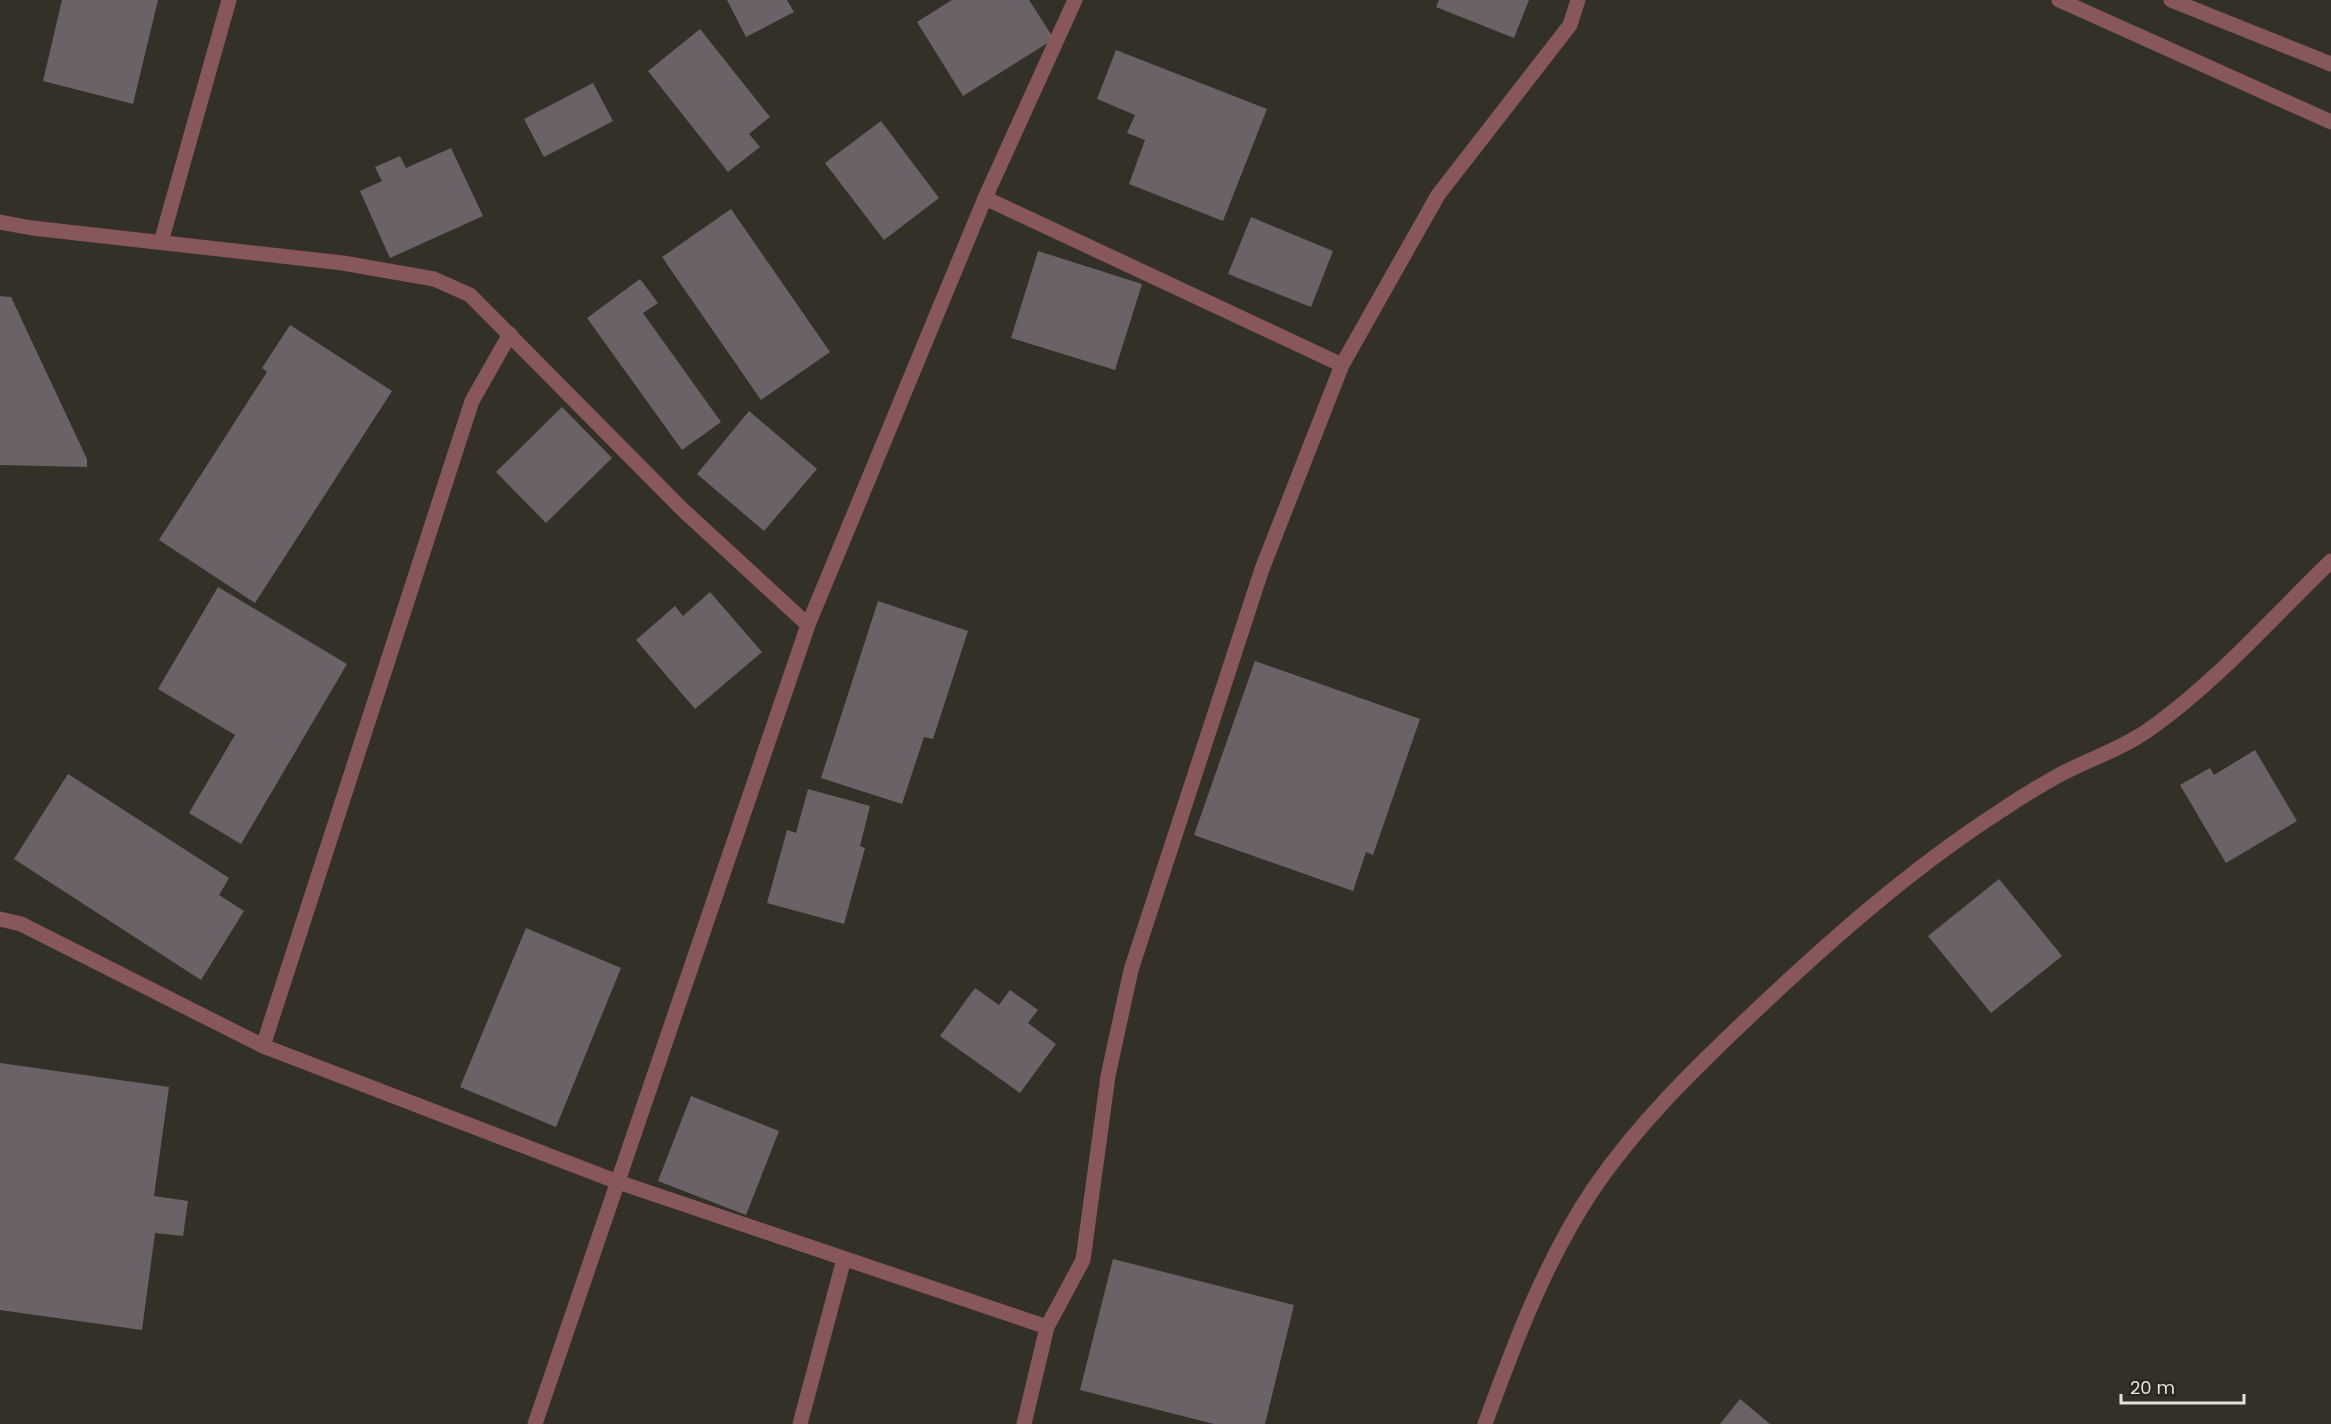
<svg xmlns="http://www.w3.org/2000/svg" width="2331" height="1424" viewBox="0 0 2331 1424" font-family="Poppins,sans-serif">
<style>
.building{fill:#6b6268}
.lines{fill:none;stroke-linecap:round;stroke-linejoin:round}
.minor{stroke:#875759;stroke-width:15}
</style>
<rect width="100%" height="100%" fill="#333028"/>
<path class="building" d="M62 0H158L133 104 43 81Z
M727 0H787L794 12 746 37Z
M952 0H1029L1054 39 963 96 917 22Z
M1439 0H1529L1514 38 1436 7Z
M700 29 770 117 749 134 760 147 728 172 648 71Z
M1116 50 1267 109 1223 221 1129 184 1145 140 1127 133 1135 115 1097 99Z
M593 83 613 121 544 157 524 119Z
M881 121 939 198 884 240 825 163Z
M451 148 483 216 390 258 360 191 382 181 375 167 400 156 406 168Z
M731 209 830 352 761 400 662 257Z
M1251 217 1333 251 1311 307 1228 274Z
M1038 251 1142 284 1115 370 1011 338Z
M640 279 658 303 643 313 721 422 682 450 587 318Z
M0 296 11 297 87 459V467L0 465Z
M290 325 392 391 255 603 159 540 267 372 262 368Z
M562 407 612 458 546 523 496 472Z
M749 411 817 469 764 531 697 474Z
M218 587 347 664 241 844 189 813 235 735 158 689Z
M710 592 762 652 695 709 636 640 675 606 683 616Z
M878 601 968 631 933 739 924 737 902 804 821 778Z
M1255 661 1420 719 1373 855 1366 852 1353 891 1194 835Z
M2255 750 2297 821 2226 863 2180 785 2210 768 2214 775Z
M68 774 229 878 219 895 244 911 201 980 14 859Z
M808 789 870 806 860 846 865 848 844 924 767 903 787 830 796 833Z
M1999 879 2062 956 1991 1013 1928 936Z
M526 928 621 968 556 1127 460 1087Z
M975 988 999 1005 1010 990 1038 1010 1028 1023 1056 1044 1020 1093 940 1036Z
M0 1063 169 1087 154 1196 188 1201 183 1236 155 1233 142 1330 0 1310Z
M691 1096 779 1131 746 1215 658 1181Z
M1113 1259 1294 1305 1265 1424H1214L1080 1390Z
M1740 1399 1770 1424H1720Z"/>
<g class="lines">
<path class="minor" d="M2059 0 2331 122
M2171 0 2331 64
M985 198 1342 365
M0 222 32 228 343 263 434 279 470 295 683 510 808 625
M161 242 229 0
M0 919 21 924 263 1046 618 1182 1047 1327
M263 1046 472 401 510 334
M535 1424 808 625 985 198 1075 0
M800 1424 844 1259
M1024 1424 1047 1327 1083 1260 1108 1076 1131 970 1262 569 1342 365 1438 195 1570 25 1578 0
M1485 1424C1515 1342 1545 1261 1594 1188 1638 1124 1692 1071 1748 1018 1827 943 1910 869 2002 810 2021 797 2041 785 2061 774 2092 758 2126 747 2154 726 2218 680 2274 616 2331 561"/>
</g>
<path d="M2121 1394v9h123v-9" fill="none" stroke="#e4e2dd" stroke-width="3"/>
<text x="2130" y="1394" font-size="18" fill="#e4e2dd" stroke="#29261e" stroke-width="4.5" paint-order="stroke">20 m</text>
</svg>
